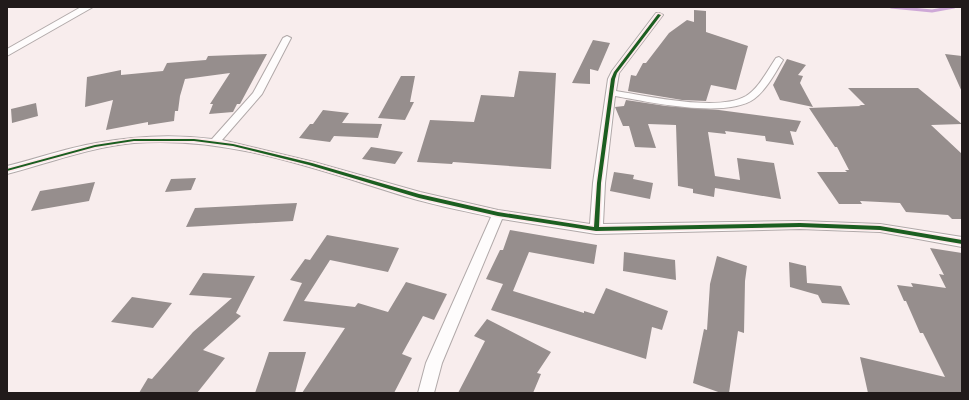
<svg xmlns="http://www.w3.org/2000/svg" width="969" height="400" viewBox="0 0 969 400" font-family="Signika,sans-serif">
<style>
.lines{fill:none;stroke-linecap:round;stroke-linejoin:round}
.stream{stroke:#cea8d7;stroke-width:3}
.building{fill:#968e8d}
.minor-casing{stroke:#b1a9a9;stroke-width:2}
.tertiary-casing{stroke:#b1a9a9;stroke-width:2}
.minor{fill:#fefcfc;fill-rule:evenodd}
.tertiary{fill:#fefcfc;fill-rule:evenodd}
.cycleway-casing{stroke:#fde8e9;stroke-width:3}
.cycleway{fill:#1b5e20;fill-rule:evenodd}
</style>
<rect width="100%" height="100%" fill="#f8eded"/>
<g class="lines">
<path class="stream" d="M891 7 932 11 954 7"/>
</g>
<path class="building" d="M694 10 706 11V32L748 46 736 90 711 85 706 101 682 100 628 91 631 75 636 76 643 63H646L669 33 687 20 694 22Z
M593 40 610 43 598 71 590 69V84L572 83Z
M267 54 240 104H237L233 112 209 114 213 104H210L230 73 185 79 180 96 178 111H175L174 121 148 125V122L106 130 113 100 85 107 87 77 121 70V75L163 71 167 63 206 60 208 56Z
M945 54 962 56V92Z
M787 59 806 65 798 75 803 76 800 83 813 107 780 100 773 85Z
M519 71 556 73 551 169 453 162 452 164 417 162 430 120 474 122 481 95 514 97Z
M401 76H415L410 102H414L405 120 378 118Z
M848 88H918L962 124 931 125 962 154V219H952L948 215 906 212 900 203 860 201 862 204H839L817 172H847L845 170H849L837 147H835L809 108 861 106 859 105H865Z
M626 100 666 106 719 110 801 121 796 132 790 131 794 145 766 141 765 136 725 131 726 134 708 132 715 176 740 180 737 158 774 163 781 199 715 188 714 197 693 193V189L678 186 676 125 648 124 656 148 635 147 629 126H623L615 107 624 106Z
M36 103 38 116 12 123 11 109Z
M323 110 349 113 342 123 382 124 378 138 334 136 330 142 299 138 310 124H313Z
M371 147 403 152 395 164 362 159Z
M614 172 634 175 633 179 653 183 650 199 610 191Z
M196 178 191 190 165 192 171 179Z
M95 182 89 201 31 211 40 191Z
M297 203 293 221 186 227 195 208Z
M510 230 597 245 594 264 529 252 513 291 584 313V311L594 314 606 288 668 311 662 330 652 327 646 359 491 310 503 284 486 279 500 250H503Z
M327 235 399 248 388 272 330 260 304 301 355 307 358 303 388 312 406 282 447 294 434 320 423 316 402 354 412 358 394 393H302L345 328 283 321 302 283 290 280 305 259 310 260Z
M930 248 962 253V393H868L860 357 945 377 923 333H920L906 301H904L897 285 913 287 911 283 946 288 939 274 944 275Z
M624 252 675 260 676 280 623 271Z
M717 256 747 266 745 281 744 333 738 331 729 393H721L693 383 704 329 707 330 710 284Z
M789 262 806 266 807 283 841 286 850 305 822 303 818 295 790 287Z
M203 273 255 276 236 313 241 316 203 350 225 358 197 393H139L148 378 152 379 193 332 232 298 189 295Z
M132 297 172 303 153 328 111 322Z
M487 319 551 352 537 373 541 374 533 393H458L485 341 474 336Z
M269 352H306L295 393H255Z"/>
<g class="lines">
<g class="minor-casing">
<path id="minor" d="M656 13H659L663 15 619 73 616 91C647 96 718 112 746 96 759 88 767 71 776 58L779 57 783 60C775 73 767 89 754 99 726 119 649 102 615 96L605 183 603 224 800 221 880 224 962 237V247L880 232 800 229 596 234 502 219 442 363 434 393H418L426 363 491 217C465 211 439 206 414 199 323 172 230 135 134 143 90 147 49 163 7 174V166C36 159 66 148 96 143 134 136 174 134 212 139L253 93 283 38 287 36 291 38 262 94 222 140 314 162 420 192 498 210 590 224 593 183 608 79 612 71Z"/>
</g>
<g class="tertiary-casing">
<path id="tertiary" d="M81 7H93L7 56V49Z"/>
</g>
<use href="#minor" class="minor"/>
<use href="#tertiary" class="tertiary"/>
<g class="cycleway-casing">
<path id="cycleway" d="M658 14 661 15 617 73 615 79 601 183 599 227 800 223 880 226 962 240V244L880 230 800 227 596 231 498 216 419 198 309 165 233 146 194 141H134L95 147 7 171V169L95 145 134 139H194L233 144 312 163 419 194 498 212 594 227 597 183 611 79 614 72Z"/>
</g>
<use href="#cycleway" class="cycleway"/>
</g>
<rect width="969" height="400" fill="none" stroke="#211a1a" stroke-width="16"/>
</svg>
